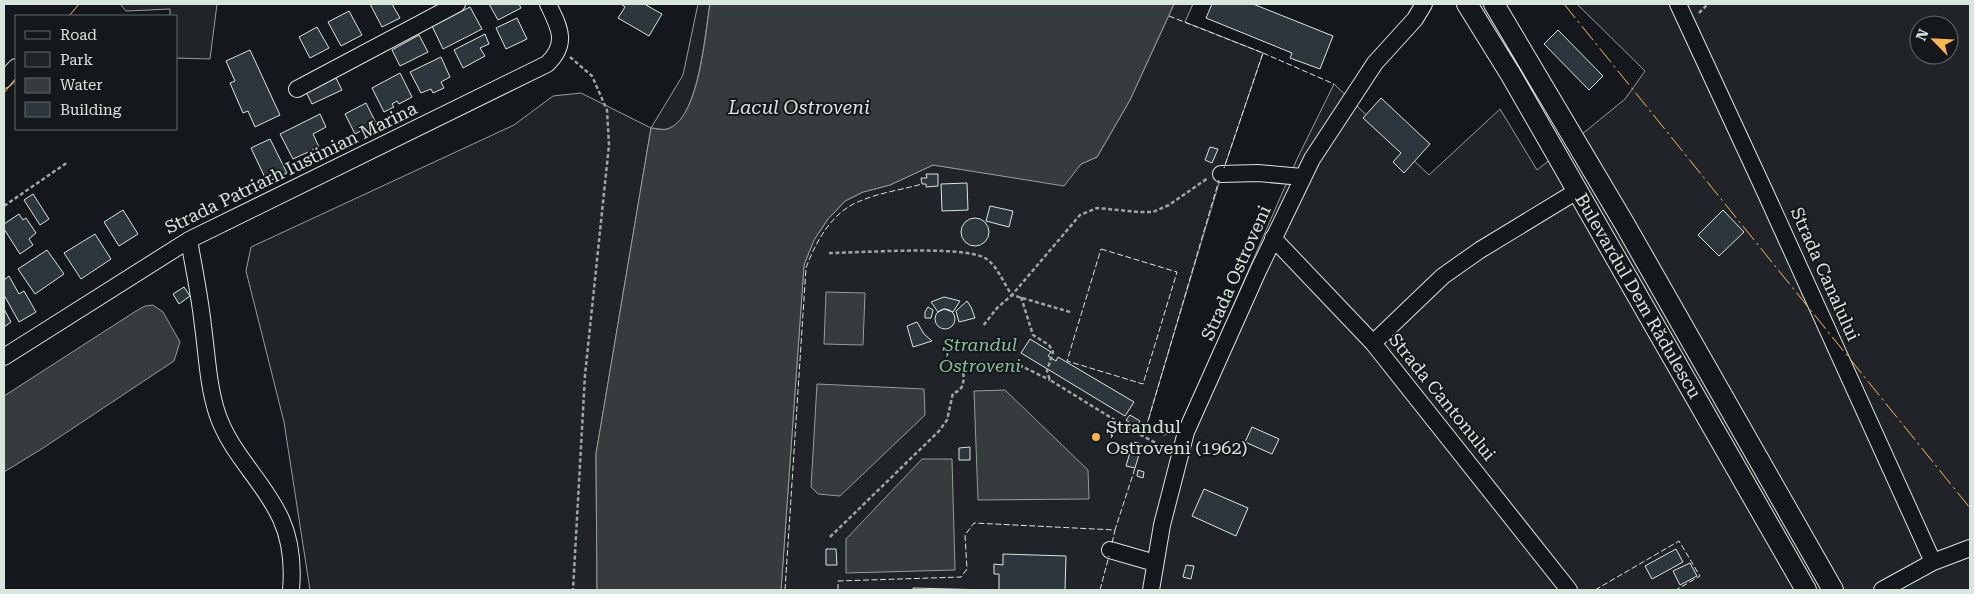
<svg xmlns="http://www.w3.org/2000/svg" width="1974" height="594" viewBox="0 0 1974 594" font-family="'Roboto Serif',serif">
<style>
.green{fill:#202428;stroke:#939e99;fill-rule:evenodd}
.water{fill:#363b3e;stroke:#939e99}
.building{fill:#2c363c;stroke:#d8e6dc}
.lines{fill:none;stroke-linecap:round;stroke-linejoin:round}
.minor-casing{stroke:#d8e6dc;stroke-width:18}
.major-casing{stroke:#d8e6dc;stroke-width:22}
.path{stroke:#9da8a2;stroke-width:2.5;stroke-dasharray:4 2.5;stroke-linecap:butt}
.minor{stroke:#14181c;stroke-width:16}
.major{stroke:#14181c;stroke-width:20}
.fence{stroke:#d8e6dc;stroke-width:1;stroke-dasharray:6 2.5;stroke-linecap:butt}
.power{stroke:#ffb74d;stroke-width:1;stroke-dasharray:18 4 2.5 4;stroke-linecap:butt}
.poi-dot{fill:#ffb74d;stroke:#14181c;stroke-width:2}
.labels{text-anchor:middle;stroke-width:4;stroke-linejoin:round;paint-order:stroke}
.street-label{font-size:18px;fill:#d8e6dc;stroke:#14181c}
.park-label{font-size:18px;font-style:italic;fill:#8ac095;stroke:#14181c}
.poi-label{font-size:18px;fill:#d8e6dc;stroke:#14181c;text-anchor:start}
.water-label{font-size:19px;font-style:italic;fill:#d8e6dc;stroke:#14181c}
</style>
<rect width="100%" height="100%" fill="#14181c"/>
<path class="green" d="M120 4H217L210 59 176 58V16H170V9L126 11Z
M698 4H710C705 32 699 116 670 128 664 131 657 128 651 128L596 454 597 590H310L284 422 246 271 251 247 514 125 553 96 581 93 651 128 683 75Z
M1174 4H1193L1185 22 1263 53 1220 180 1146 427 1164 435 1179 430 1297 159 1334 84 1429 175 1500 109 1537 170 1562 150 1475 4H1486L1570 144 1625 99 1645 71 1577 4H1970V590H781L804 265 814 240 828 219 845 201 863 192 890 185 933 165 1064 185 1081 164 1097 157 1130 100ZM1919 25H1949V55H1919Z"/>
<path class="water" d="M710 4H1174L1130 100 1097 157 1081 164 1064 186 933 165 890 185 863 192 845 201 828 219 814 240 804 265 781 590H597L596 454 651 128C657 129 665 131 670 128 700 114 705 33 710 4Z
M826 292 865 293 863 345 824 344Z
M153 305 163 312 180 342 174 361 40 450 4 472V396L136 311 145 306Z
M817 384 924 389 925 415 840 496 818 494 811 487Z
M1005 390 1088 470 1089 499 978 500 974 391Z
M922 459H952L955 570 846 573V539Z"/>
<path class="building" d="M370 4H392L400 18 382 27Z
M489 4H519L521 8 498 20Z
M621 4H647L646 5 662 14 649 36 618 18 625 7Z
M1212 4H1253L1333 36 1320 69 1290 58 1292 53 1206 18Z
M470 7 482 29 443 49 432 26Z
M349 11 362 35 341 46 328 22Z
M517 18 527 39 506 49 496 28Z
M317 27 329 48 310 58 299 37Z
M1558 30 1603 76 1589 90 1544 44Z
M485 34 489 44 480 48 485 56 463 68 454 50Z
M419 35 428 52 400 66 392 50Z
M250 50 280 115 255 127 248 111 243 113 230 83 235 81 226 61Z
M441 57 450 77 441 82 444 88 433 93 431 89 421 93 410 72Z
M400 73 412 97 399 104 397 101 392 104 394 107 384 112 372 88Z
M336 78 342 90 312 104 306 92Z
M1381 98 1430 144 1404 173 1393 162 1401 153 1363 118Z
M366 103 376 123 355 134 345 114Z
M320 114 326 127 313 134 319 147 293 159 280 134Z
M270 139 287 173 267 182 251 148Z
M1210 147 1218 149 1212 163 1205 160Z
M926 174H938V186L926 187V184H922L921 178H927Z
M967 183 968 210 942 211 941 184Z
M33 194 49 219 40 225 24 200Z
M990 206 1013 211 1009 227 986 221Z
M123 210 138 234 119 246 104 222Z
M1723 210 1744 232 1719 256 1698 235Z
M19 214 23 220 26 218 36 233 29 239 33 245 20 254 4 229V224Z
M961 232a14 14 0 1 1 28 0a14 14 0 1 1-28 0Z
M95 234 111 259 81 279 64 253Z
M47 250 64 274 35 294 18 269Z
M9 276 19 294 24 291 36 312 19 322 4 295V280Z
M184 287 190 296 179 304 173 294Z
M944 297 960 301 953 312 944 309 938 312 931 302Z
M967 301 971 307 975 318 959 322 956 311Z
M928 307 933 310 931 318H925V312Z
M4 309 11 322 4 327Z
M935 319a10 10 0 1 1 20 0a10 10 0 1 1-20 0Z
M917 322 924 334 932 341 913 347 907 326Z
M1030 339 1051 352 1048 356 1056 361 1058 357 1134 402 1125 416 1021 353Z
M1130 415 1140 421 1136 427 1126 420Z
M1252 427 1279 439 1272 454 1245 442Z
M1133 442 1142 444 1135 468 1126 466Z
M970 447V460H959V448Z
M1138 470 1144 472 1143 478 1137 476Z
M1204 489 1248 508 1236 536 1192 516Z
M826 549H836L837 565H826Z
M1676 549 1683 562 1652 579 1645 566Z
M1003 554 1066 556 1065 590H999V574H994V564L1003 565Z
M1690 563 1697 576 1680 585 1673 571Z
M1186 565 1194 566 1191 579 1183 577Z
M913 588 989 590H913Z"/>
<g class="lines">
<g class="minor-casing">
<path id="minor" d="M1678 4 1766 194 1933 562
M4 80 16 67
M297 89 457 4
M1221 174 1258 173 1302 177
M1273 238 1373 343 1569 590
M189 240C194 269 200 297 203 326 207 355 208 385 217 413 231 455 264 481 281 519 291 541 293 567 291 590
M1373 343 1443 276 1480 250 1577 191
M4 357 189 240 547 64C569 43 559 27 548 4
M1110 550 1155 563
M1151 590 1162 525 1186 432 1258 271 1312 159 1375 63 1415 19 1424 4
M1882 590 1933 562 1970 548"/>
</g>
<g class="major-casing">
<path id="major" d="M1467 4 1511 75 1806 590
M1494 4 1624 223 1833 590"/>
</g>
<path class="path" d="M1699 13 1708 4
M570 57 592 76 607 110 609 145 585 375 573 590
M4 206 68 162
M829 253C860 253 962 245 985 258 998 266 1003 283 1012 295L997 308 983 326
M1021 297 1033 335 1049 345 1053 352 1047 371 1050 380 1126 427 1167 449
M1070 312 1012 295 1080 215 1097 208 1138 212H1153L1169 205 1208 178
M830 537 939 431 947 420 953 393C967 390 963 376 963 364L998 370 1015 363 1050 380"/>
<use href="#minor" class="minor"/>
<use href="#major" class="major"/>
<path class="fence" d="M1169 16 1263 53 1224 168
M1263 53 1334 84
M1101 249 1177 272 1143 384 1067 361Z
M1146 428 1219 180
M1112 543 1115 530
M785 590 806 268C815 243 832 212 858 202 877 193 901 190 922 184
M838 590V581L961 577 967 569 965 535 974 523 1115 530 1135 468
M1100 590 1109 556
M1595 590 1679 541 1700 576 1676 590"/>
<path class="power" d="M1564 4 1970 508
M69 16 79 4
M4 93 16 78"/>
</g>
<circle class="poi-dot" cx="1096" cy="437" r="5"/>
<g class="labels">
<g class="street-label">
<text transform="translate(291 168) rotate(-26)" y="6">Strada Patriarh Iustinian Marina</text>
<text transform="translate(1236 273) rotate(-66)" y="6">Strada Ostroveni</text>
<text transform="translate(1825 274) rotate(66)" y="6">Strada Canalului</text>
<text transform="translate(1638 296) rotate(60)" y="6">Bulevardul Dem Rădulescu</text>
<text transform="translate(1442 397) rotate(51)" y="6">Strada Cantonului</text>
</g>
<g class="park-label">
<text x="980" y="351">Ștrandul<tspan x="980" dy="21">Ostroveni</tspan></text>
</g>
<g class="poi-label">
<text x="1106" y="433">Ștrandul<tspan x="1106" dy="21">Ostroveni (1962)</tspan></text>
</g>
<g class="water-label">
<text x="799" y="114">Lacul Ostroveni</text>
</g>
</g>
<rect width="1974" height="594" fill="none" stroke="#d8e6dc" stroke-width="10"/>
<rect x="15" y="15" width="162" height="115" fill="#14181c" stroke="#626a69"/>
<rect x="25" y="31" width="25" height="8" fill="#14181c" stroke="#626a69"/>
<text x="60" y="40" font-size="15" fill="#d8e6dc">Road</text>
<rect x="25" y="52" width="25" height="15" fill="#202428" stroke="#626a69"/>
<text x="60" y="65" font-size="15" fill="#d8e6dc">Park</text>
<rect x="25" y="78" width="25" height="15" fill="#363b3e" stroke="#626a69"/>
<text x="60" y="90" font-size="15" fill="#d8e6dc">Water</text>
<rect x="25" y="102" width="25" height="15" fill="#2c363c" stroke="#626a69"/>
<text x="60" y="115" font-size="15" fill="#d8e6dc">Building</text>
<g transform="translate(1934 40) rotate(294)"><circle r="24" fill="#14181c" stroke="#626a69"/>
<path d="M0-4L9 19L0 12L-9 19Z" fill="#ffb74d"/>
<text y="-8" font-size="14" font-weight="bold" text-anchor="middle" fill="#d8e6dc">N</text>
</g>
</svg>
